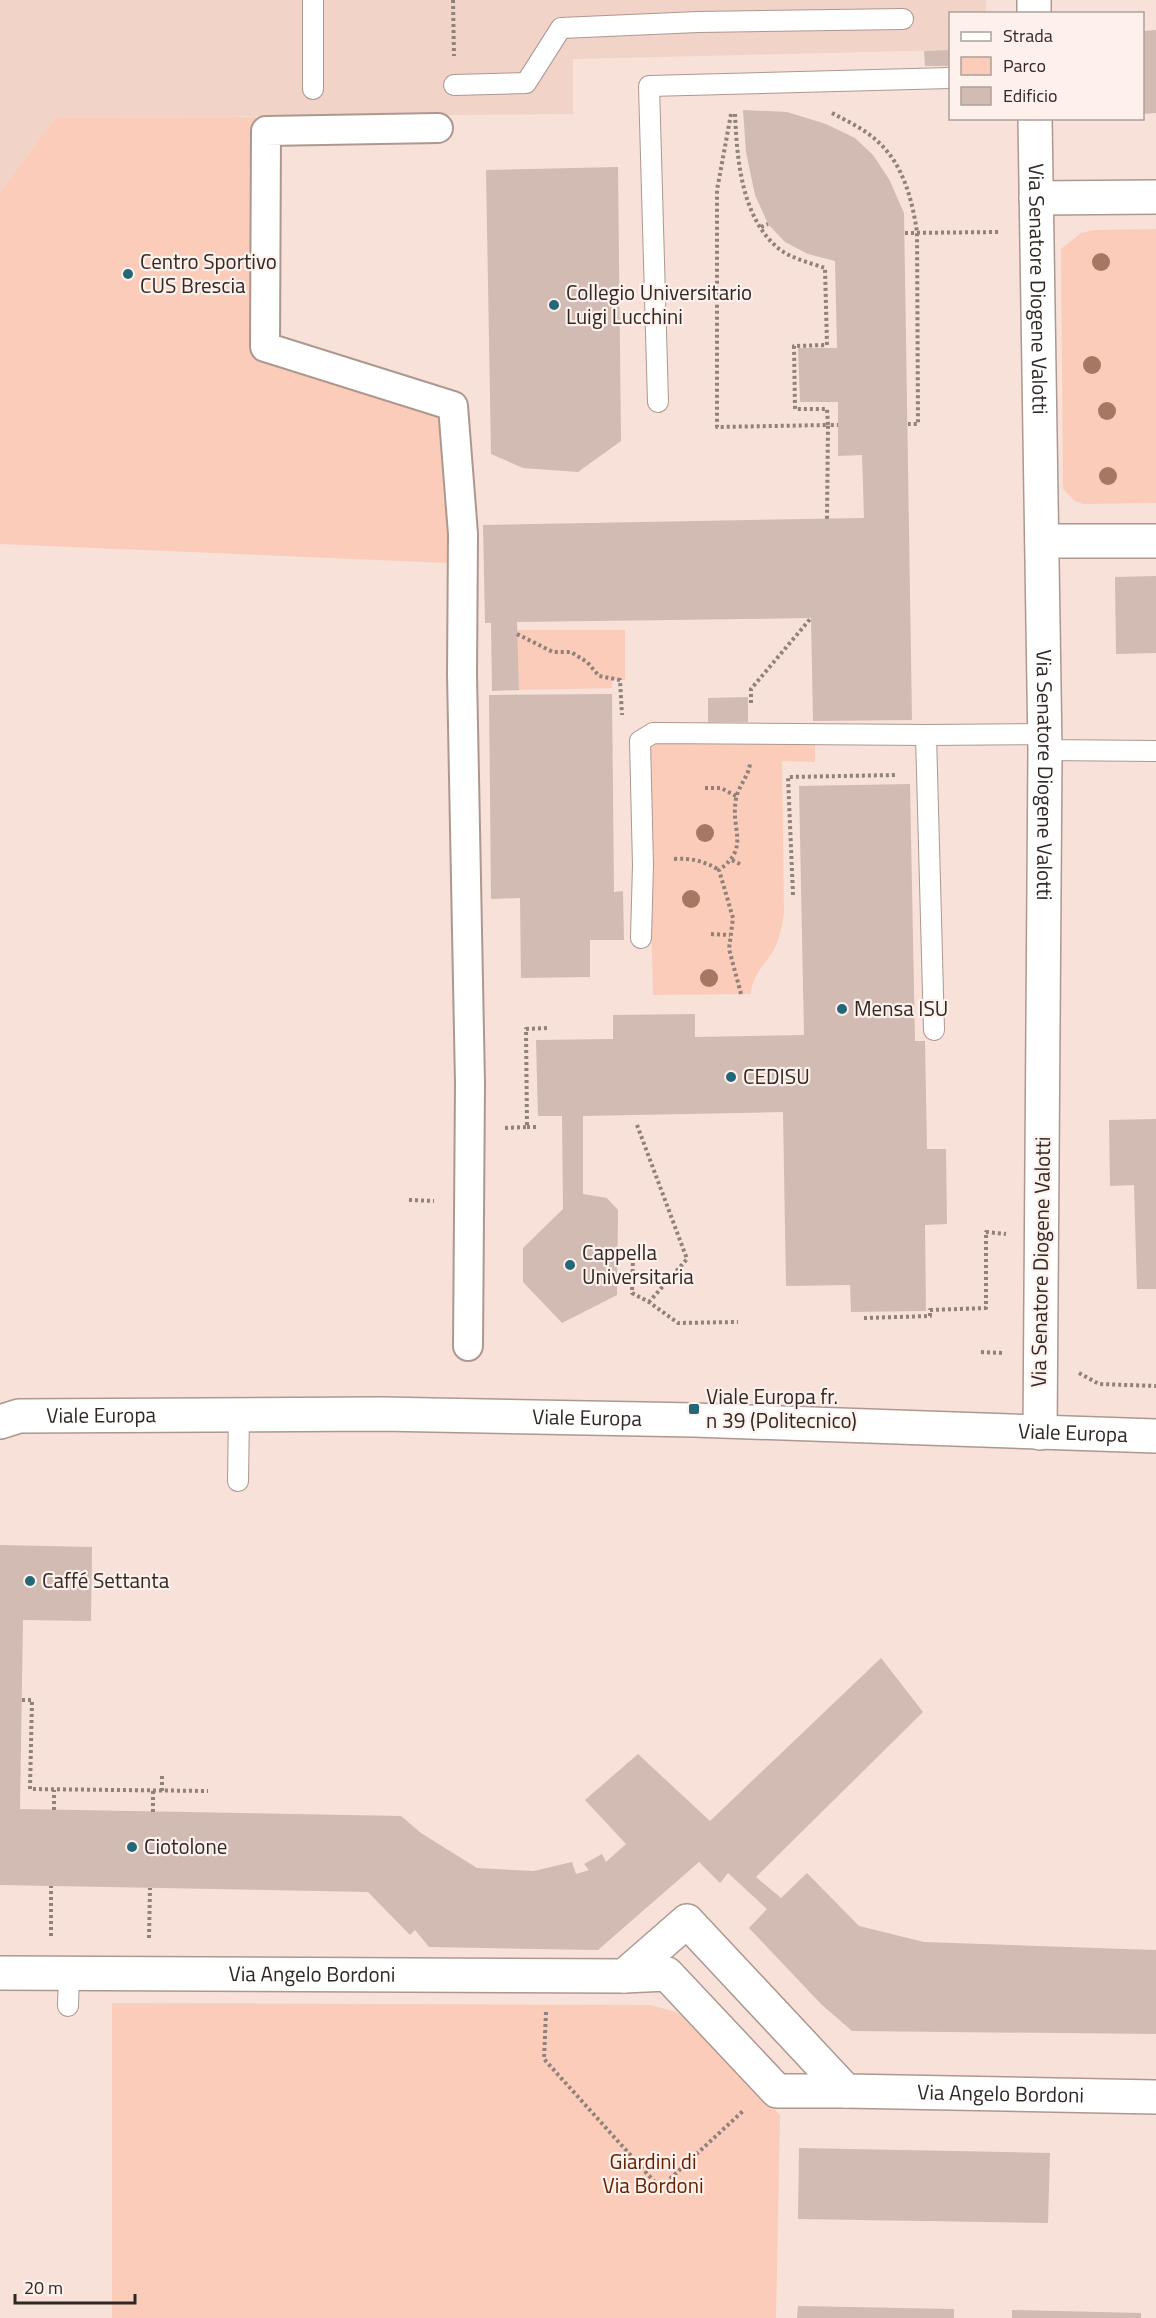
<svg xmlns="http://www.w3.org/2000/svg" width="1156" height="2318" viewBox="0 0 1156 2318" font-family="'Titillium Web',sans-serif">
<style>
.built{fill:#f1d3c8}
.green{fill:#fbccb9}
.building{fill:#d1bbb3}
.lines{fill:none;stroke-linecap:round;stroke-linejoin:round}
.service-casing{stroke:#ad9890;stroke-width:22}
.pedestrian-casing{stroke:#ad9890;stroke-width:32}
.minor-casing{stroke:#ad9890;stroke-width:36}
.tertiary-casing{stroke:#ad9890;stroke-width:36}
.path{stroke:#90817b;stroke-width:4;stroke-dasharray:3 3;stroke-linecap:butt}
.service{stroke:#fff;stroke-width:20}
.pedestrian{stroke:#fff;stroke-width:28}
.minor{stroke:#fff;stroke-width:33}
.tertiary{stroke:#fff;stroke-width:33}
.tree{fill:#a67762}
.poi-dot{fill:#246779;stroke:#fef0eb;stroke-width:2}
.labels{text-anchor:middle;stroke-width:4.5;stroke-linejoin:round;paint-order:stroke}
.poi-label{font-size:21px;fill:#302824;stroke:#fef0eb;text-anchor:start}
.street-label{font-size:21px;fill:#302824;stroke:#fef0eb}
.park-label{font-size:21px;fill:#632101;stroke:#fef0eb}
</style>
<rect width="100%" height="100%" fill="#f7e1d8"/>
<path class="built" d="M0 0H986V13L950 14V50L573 59V114L55 118 0 192Z"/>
<path class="green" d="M256 117 255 355 443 413 448 563 0 544V192L55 118Z
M1156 229V503L1083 504 1075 501 1063 489 1061 249 1081 233 1094 230Z
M517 630H625V680H612V688L519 690Z
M659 743 815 744V762L782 761 784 913C782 926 780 939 773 951 764 966 752 975 751 994L653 995 647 752 651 745Z
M112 2003 650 2005 676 2012 702 2031 780 2115 776 2318H112Z"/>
<path class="building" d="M1156 30V113L1143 114V31Z
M950 50V66H925L924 51Z
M743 110 787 112 826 124 855 138 873 155 889 179 904 213 912 720 813 721 811 618 517 622 519 690 492 691 491 623H485L483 525 864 518 862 455 838 456V402H800L798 348H837L835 261 808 254 785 242 768 224 755 195 746 152Z
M618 167 621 441 578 472 523 468 491 454 486 170Z
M1156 576V653L1116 654 1115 577Z
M612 694 614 892 623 891 624 940H590V977L521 978 520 898 491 899 489 695Z
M748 697V722H708V698Z
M910 784 915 1041H925L927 1149H946L947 1224 925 1225 926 1311 851 1312 850 1285 786 1286 783 1112 583 1116V1194L607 1198 618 1210 617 1295 562 1323 523 1282V1248L563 1209 562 1116H538L536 1040 613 1039V1015L695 1014V1037L804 1035 799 786Z
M1156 1119V1289H1137L1134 1185 1110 1186 1109 1120Z
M0 1545 92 1547 91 1621 23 1620 20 1809 401 1816 421 1833 477 1868 534 1871 572 1862 576 1874 589 1870 584 1864 602 1854 606 1862 626 1844 585 1800 638 1754 710 1821 881 1658 923 1712 756 1877 781 1898 807 1873 859 1926 924 1942 1156 1950V2034L852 2031 821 2004 749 1928 767 1909 728 1873 720 1883 699 1862 598 1950 429 1947 415 1930 410 1935 368 1892 0 1885Z
M799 2148 1050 2153 1048 2223 798 2219Z
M798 2306 954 2309V2318H797Z
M1012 2310 1141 2313V2318H1012Z"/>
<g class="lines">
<g class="service-casing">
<path id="service" d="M313 0V89
M454 85 526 83 561 28 698 22 903 19
M658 402 649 86 950 78
M926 735 934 1030
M1045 750 1156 751
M641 938 643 865 640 741 653 733 926 735 1044 734
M238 1481 239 1414
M68 2006 69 1975"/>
</g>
<g class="pedestrian-casing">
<path id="pedestrian" d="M438 128 266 131 265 347 453 406 463 534 462 674 470 1084 468 1346"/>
</g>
<g class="minor-casing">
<g id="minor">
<path d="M1034 0V14"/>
<path id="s1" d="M1035 118 1045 750 1040 1433"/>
<path d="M1036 198 1156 197"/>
<path d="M1042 541H1156"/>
<path id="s2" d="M0 1973 624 1976 687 1921 846 2091 1156 2097"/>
<path d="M624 1976 667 1974 777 2091H846"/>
</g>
</g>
<g class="tertiary-casing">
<g id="tertiary">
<path id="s3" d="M0 1422 19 1416 381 1414 694 1420 1156 1436"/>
</g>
</g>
<path class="path" d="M453 0 454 56
M832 113C847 121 864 129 876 140 903 163 912 199 917 232L918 424H908
M731 114 717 190V427L828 425 827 519
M735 114C737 158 741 217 778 248 790 258 810 263 825 268L827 345 794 346 795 409H827L828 425H838
M761 227 768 224
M905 233 998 232
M517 634 553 652H571L587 662 599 676 620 680 622 715
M751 703V689L811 618
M705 788H721L736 796
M674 859C692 858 704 861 719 870
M732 860 742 865
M793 895 788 777 896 775
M711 934 730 935
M741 994 729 949 733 918 719 870C751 847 730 830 736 799 738 786 748 778 750 764
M637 1125 687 1259 649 1302
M527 1127H538
M505 1128 527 1127 526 1029 549 1028
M409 1200 434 1201
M633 1257 632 1293 649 1302 678 1323 738 1322
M864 1318 930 1316V1310L986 1308V1232L1006 1234
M981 1352 1004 1353
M1079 1373 1099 1384 1156 1386
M22 1700H32L30 1789 208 1791
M162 1791V1773
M54 1810V1790
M153 1812V1791
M51 1936V1886
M149 1938 150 1888
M546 2012 544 2059 660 2188 744 2110"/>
<use href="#service" class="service"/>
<use href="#pedestrian" class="pedestrian"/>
<use href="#minor" class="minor"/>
<use href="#tertiary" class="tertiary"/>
</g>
<g class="tree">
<circle cx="1101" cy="262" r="9"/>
<circle cx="1092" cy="365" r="9"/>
<circle cx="1107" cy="411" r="9"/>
<circle cx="1108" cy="476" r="9"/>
<circle cx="705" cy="833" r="9"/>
<circle cx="691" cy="899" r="9"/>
<circle cx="709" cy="978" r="9"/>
</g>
<g class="poi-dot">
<circle cx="128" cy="274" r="6"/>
<circle cx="554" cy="305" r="6"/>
<circle cx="842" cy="1009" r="6"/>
<circle cx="731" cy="1077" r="6"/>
<circle cx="570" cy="1265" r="6"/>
<rect x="688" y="1403" width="12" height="12" rx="3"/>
<circle cx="30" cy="1581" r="6"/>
<circle cx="132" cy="1847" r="6"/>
</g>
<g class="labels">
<g class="poi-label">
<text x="140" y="269">Centro Sportivo<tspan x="140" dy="24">CUS Brescia</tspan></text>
<text x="566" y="300">Collegio Universitario<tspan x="566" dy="24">Luigi Lucchini</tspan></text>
<text x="854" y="1016">Mensa ISU</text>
<text x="743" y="1084">CEDISU</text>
<text x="582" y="1260">Cappella<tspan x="582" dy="24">Universitaria</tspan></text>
<text x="706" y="1404">Viale Europa fr.<tspan x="706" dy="24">n 39 (Politecnico)</tspan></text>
<text x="42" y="1588">Caffé Settanta</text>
<text x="144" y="1854">Ciotolone</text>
</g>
<g class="street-label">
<text dy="7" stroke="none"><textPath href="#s1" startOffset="171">Via Senatore Diogene Valotti</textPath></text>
<text dy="7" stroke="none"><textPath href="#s1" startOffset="657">Via Senatore Diogene Valotti</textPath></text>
<text transform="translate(1041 1262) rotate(-89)" y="7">Via Senatore Diogene Valotti</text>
<text dy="7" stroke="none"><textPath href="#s3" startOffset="102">Viale Europa</textPath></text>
<text dy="7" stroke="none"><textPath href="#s3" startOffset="588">Viale Europa</textPath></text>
<text dy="7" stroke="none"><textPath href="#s3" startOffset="1074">Viale Europa</textPath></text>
<text dy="7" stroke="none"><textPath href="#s2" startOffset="312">Via Angelo Bordoni</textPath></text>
<text dy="7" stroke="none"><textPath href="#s2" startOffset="1095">Via Angelo Bordoni</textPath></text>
</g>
<g class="park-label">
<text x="653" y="2169">Giardini di<tspan x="653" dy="24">Via Bordoni</tspan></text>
</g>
</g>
<rect x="949" y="12" width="195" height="108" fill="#fef0eb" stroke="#aca09b" stroke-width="1.5"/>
<rect x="961" y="32" width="30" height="9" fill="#ffffff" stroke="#aca09b" stroke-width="1.5"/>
<text x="1003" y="42" font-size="18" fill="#302824">Strada</text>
<rect x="961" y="57" width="30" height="18" fill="#fbccb9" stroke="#aca09b" stroke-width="1.5"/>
<text x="1003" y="72" font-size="18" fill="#302824">Parco</text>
<rect x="961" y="87" width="30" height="18" fill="#d1bbb3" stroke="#aca09b" stroke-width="1.5"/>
<text x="1003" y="102" font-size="18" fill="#302824">Edificio</text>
<path d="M15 2294v9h120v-9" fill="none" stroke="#302824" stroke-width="3"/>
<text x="24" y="2294" font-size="18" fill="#302824" stroke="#fef0eb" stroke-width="4.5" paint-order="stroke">20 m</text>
</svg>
